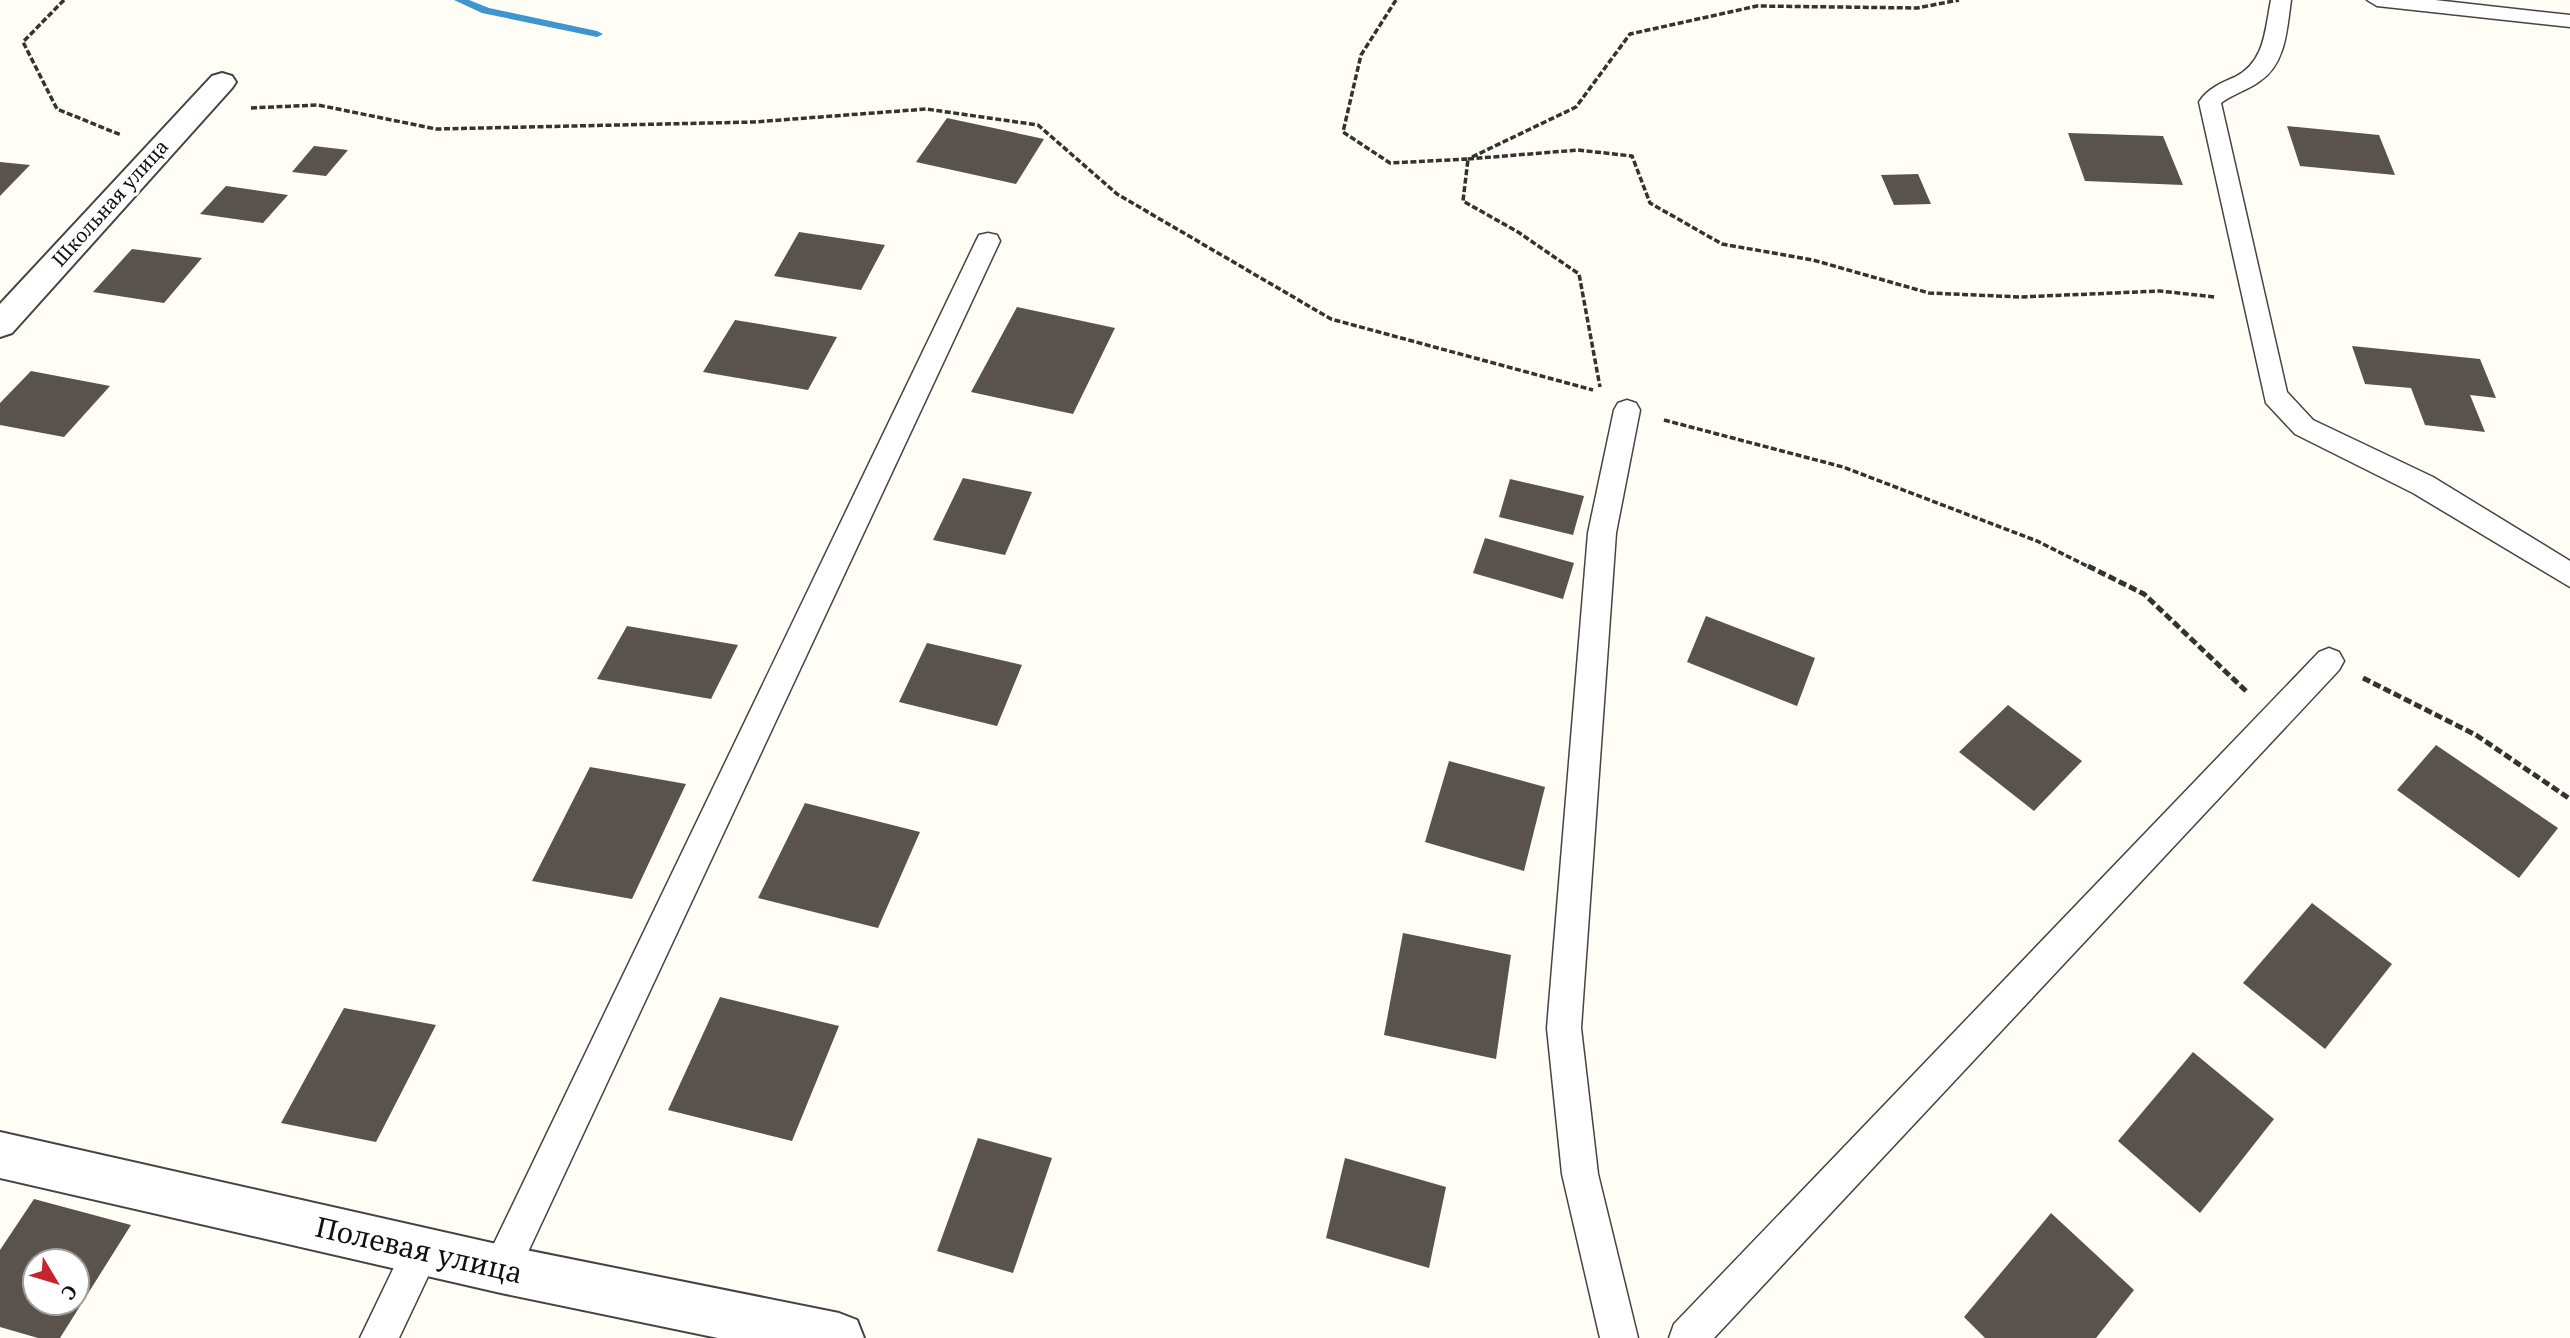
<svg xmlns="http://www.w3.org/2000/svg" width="2570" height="1338" viewBox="0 0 2570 1338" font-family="'Noto Serif',serif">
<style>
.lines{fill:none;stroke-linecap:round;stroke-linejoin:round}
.stream{fill:#3f96cf;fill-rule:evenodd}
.building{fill:#5a524d;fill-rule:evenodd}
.lane-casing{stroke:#444;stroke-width:3}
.street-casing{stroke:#444;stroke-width:4}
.path-far1{stroke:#333;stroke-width:3.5;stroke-dasharray:6 2.5;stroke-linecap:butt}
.path{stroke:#333;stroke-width:5;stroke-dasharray:8 3.5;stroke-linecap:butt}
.lane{fill:#fff;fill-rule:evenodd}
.street{fill:#fff;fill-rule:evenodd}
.labels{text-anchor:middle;stroke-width:7;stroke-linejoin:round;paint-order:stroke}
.far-street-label{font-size:19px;fill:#111;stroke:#fff}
.near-street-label{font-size:28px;fill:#111;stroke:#fff}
</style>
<rect width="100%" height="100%" fill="#fffdf5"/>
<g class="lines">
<path class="stream" d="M454 0H469L489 8 597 31 603 34 597 37 482 13Z"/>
</g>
<path class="building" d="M947 118 1044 139 1016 184 916 162Z
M2287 126 2379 135 2395 175 2300 166Z
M2068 133 2163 136 2183 185 2085 181Z
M314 146 348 150 326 176 292 172Z
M0 162 30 165 0 196Z
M1918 174 1931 204 1894 205 1881 175Z
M226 186 288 195 263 223 200 214Z
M799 232 885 245 861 290 774 276Z
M132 249 202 258 164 303 93 292Z
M1017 307 1115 328 1073 414 971 392Z
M735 320 837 337 808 390 703 372Z
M2352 346 2480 359 2496 398 2470 395 2485 432 2425 425 2411 388 2365 384Z
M31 371 110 386 64 437 0 425V403Z
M963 478 1032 492 1005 555 933 540Z
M1510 479 1584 496 1573 535 1499 517Z
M1485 538 1574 563 1563 599 1473 573Z
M1706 616 1815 658 1797 706 1687 662Z
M627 626 738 645 711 699 597 679Z
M927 643 1022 665 997 726 899 702Z
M2008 705 2082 761 2034 811 1959 752Z
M2436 745 2558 828 2519 878 2397 790Z
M1449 761 1545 787 1524 871 1425 842Z
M590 767 686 784 632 899 532 881Z
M805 803 920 832 878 928 758 898Z
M2312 903 2392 964 2325 1049 2243 983Z
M1403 933 1511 955 1496 1059 1384 1035Z
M720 997 839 1026 792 1141 668 1110Z
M344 1008 436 1025 376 1142 281 1123Z
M2193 1052 2274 1119 2200 1213 2118 1141Z
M978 1138 1052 1158 1013 1273 937 1251Z
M1345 1158 1446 1187 1429 1268 1326 1238Z
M34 1199 131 1225 60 1338H38L0 1327V1250ZM35 1261H77V1303H35Z
M2051 1213 2134 1290 2096 1338H1985L1964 1317Z"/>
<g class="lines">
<g class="lane-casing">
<path id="lane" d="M2271 0H2291C2287 28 2286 64 2260 81 2248 90 2233 94 2221 103L2287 392 2313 420 2433 477 2570 561V587L2413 493 2295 434 2266 403 2199 102C2207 89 2221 83 2235 77 2265 62 2265 30 2271 0Z
M2367 0H2435L2570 15V27L2377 6Z
M988 233 997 235 1000 241 514 1282 501 1288 488 1282 482 1269 488 1256 976 241 979 235Z
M1627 400 1636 403 1640 410 1616 533 1581 1028 1598 1174 1638 1338H1600L1562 1174 1547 1028 1588 533 1614 410 1618 403Z
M2329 648 2339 652 2344 661 2339 670 1714 1338H1669L1674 1324 2319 652Z
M421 1232 434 1238 440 1251 399 1338H360L408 1238Z"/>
</g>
<g class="street-casing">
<path id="street" d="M222 73 232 76 236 82 232 88 12 333 0 337V304L212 76Z
M0 1132 501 1245 839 1313 857 1320 864 1338H718L501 1293 0 1178Z"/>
</g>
<path class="path-far1" d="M64 0 23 42 57 109 121 135
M1396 0 1361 55 1343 132 1390 163 1468 159 1463 201 1518 232 1579 274 1600 387
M251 108 318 105 436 129 754 122 926 109 1038 125 1117 194 1331 319 1593 390
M1472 157 1576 107 1630 34 1757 6 1917 8 1959 0
M1468 159 1578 150 1632 156 1650 203 1722 244 1813 260 1929 293 2020 297 2160 291 2215 297
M1664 420 1843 467 2037 541 2091 568"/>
<path class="path" d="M2088 566 2144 594 2246 691
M2363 678 2476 735 2570 799"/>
<use href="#lane" class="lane"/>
<use href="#street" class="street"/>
</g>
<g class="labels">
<g class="far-street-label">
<text transform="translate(110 203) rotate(-48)" y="7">Школьная улица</text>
</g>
<g class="near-street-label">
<text transform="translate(419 1250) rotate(13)" y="10">Полевая улица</text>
</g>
</g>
<g transform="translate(56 1282) rotate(128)"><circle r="33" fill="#ffffff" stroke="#a0a0a0" stroke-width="2"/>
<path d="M0-5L12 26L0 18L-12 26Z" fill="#c4262e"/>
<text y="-10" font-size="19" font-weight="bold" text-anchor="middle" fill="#111111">С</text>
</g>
</svg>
